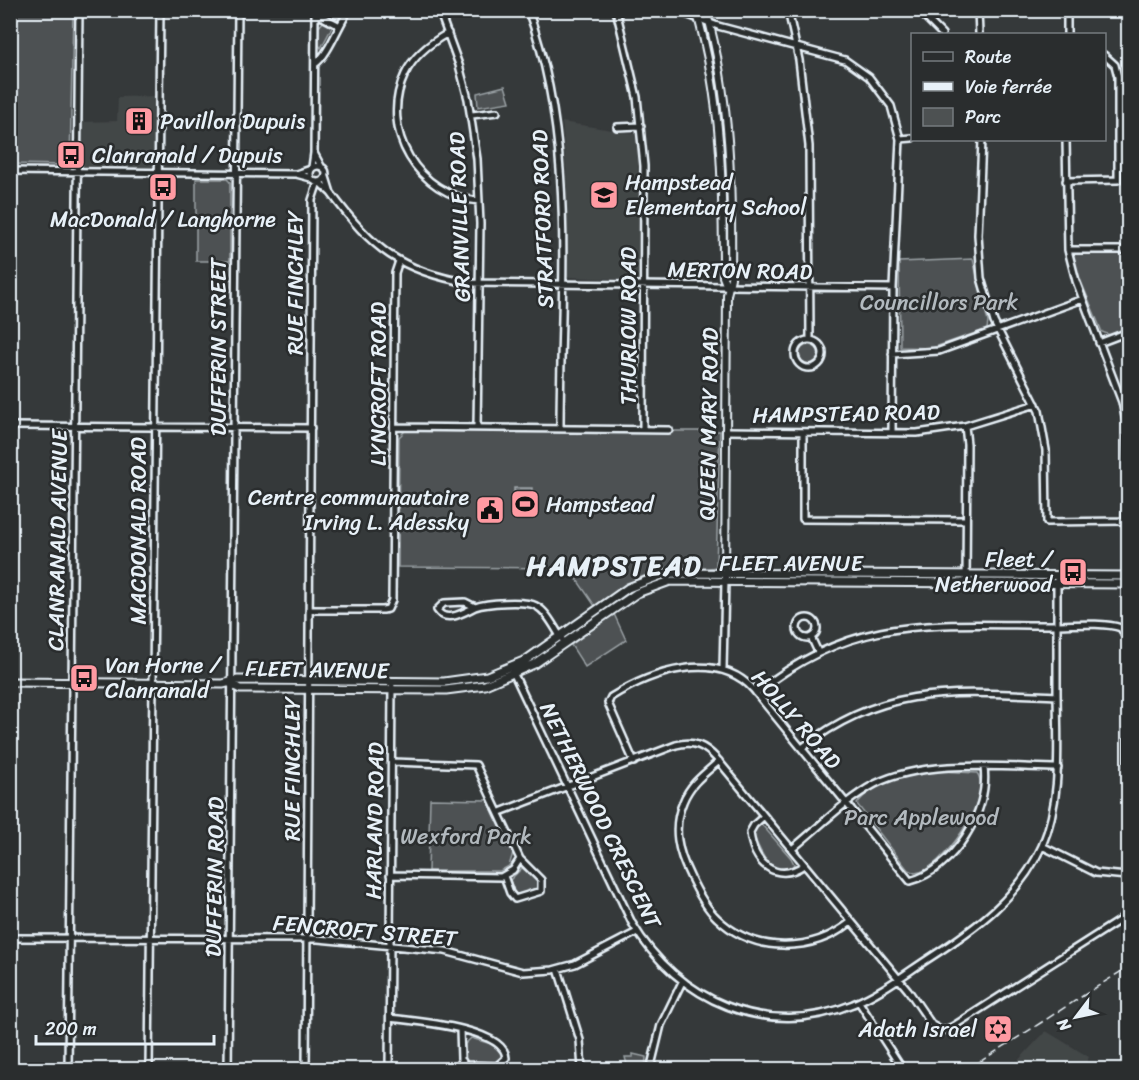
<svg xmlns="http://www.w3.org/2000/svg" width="1139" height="1080" viewBox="0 0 1139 1080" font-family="Sriracha,sans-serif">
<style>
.built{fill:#424647}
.green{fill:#4d5152;stroke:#9aa1a5;stroke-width:1.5}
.water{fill:#707579;stroke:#a0a7ac;stroke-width:1.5}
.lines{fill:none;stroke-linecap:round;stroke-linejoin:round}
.minor-casing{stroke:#e8f1f8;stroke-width:10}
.tertiary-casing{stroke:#e8f1f8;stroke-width:10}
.secondary-casing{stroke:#e8f1f8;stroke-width:11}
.minor{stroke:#2a2d2e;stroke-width:5}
.tertiary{stroke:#2a2d2e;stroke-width:6}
.secondary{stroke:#2a2d2e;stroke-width:7}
.rail{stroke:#e8f1f8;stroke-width:1.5;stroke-dasharray:9 4.5;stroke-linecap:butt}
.labels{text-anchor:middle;stroke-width:5;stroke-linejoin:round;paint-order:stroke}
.poi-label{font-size:22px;fill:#e8f1f8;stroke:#2a2d2e;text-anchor:start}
.street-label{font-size:22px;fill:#e8f1f8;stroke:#2a2d2e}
.park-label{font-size:22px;fill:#b2b9be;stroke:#2a2d2e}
.district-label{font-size:28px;font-weight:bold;letter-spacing:1.5px;fill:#e8f1f8;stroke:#2a2d2e}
</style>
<rect width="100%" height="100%" fill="#35393a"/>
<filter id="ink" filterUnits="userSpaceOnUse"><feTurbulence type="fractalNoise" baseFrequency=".0167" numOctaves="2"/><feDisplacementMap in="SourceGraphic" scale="12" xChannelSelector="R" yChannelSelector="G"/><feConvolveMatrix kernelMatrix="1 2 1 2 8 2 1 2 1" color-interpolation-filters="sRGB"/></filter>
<g filter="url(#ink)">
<path class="built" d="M159 96 158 173 77 171 78 122 117 121 118 97Z
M562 122 637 134 640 207V273L637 280 567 277V181Z
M1046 1031 1089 1057 1083 1069H1010Z"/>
<path class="green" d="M11 10 73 11 70 163 67 165 11 164Z
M323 22 332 27 321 48 319 45V27Z
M505 86 510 102 478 107 477 93Z
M196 179H227L230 182V261H196Z
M1068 250H1128V331L1110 335 1102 332Z
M973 259 988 322 987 329 932 348 900 347 899 262Z
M799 355a10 10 0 1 1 20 0a10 10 0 1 1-20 0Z
M405 431 668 433 669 431H720L716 567C703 570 688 567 674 568 643 571 620 589 595 606L569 568 398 567 399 437Z
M614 614 626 640 585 667 571 645Z
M939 771 977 773C994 796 941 872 915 873L908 870 857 804C874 781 910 773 939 771Z
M430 799 487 800 513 853 509 866 500 871H428Z
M762 825 791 858 794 864 791 869C768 874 760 851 753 834L757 826Z
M522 868 537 880 539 887 518 895 514 892 510 880Z
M471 1038 498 1046 502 1051 501 1059 496 1062H466L465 1044Z
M633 1054 646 1057 645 1069H628L625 1057H633Z"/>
<path class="water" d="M514 488H532V511L519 510V498L514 497Z"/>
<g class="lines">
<g class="minor-casing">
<path id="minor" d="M439 10 459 65 468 99 477 159 480 224 477 428
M528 10C577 144 560 290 560 429
M616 10 637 97 644 166 643 430
M675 10 718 26 845 60 869 77 891 106 900 139 893 288 892 433
M788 10 799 60 809 146 810 340
M918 10 942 34
M978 10 979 34
M1067 10V34
M315 13 338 25
M448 33C430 43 414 55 405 74 378 131 419 196 479 201
M315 64C328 56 339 24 349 10
M472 115 497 112
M617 127 641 126
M900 139 912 138
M982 140 978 235 981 278 994 322 1039 411 1046 450 1047 522 1125 521 1128 476 1127 427 1122 402 1076 281 1068 250 1066 140
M314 153 315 10
M310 174a8 8 0 1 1 16 0a8 8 0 1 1-16 0Z
M312 167 314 153 321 166
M10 171 296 174
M311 178 296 174 311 169
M1066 181 1118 180V77L1115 65 1104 55
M319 182 331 193 326 177
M331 193C372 249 400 271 469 283L893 288
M1068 250H1128V257
M795 354a14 14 0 1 1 28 0a14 14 0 1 1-28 0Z
M1099 343 1128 332
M892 354 939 351 1083 299
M10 426 311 428
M965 426 967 444 966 583
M394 427 669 430
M726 431 917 433 965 426 1036 404
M803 432V519L966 520
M475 607 465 602 444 603 437 610C446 624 464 612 475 607 486 603 525 600 536 606 547 611 555 629 562 639
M310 610H383L388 609 392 600 395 273 399 261
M797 628a10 10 0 1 1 20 0a10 10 0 1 1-20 0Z
M811 637 818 652
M723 669 725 581
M512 670 632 923C678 1001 767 1040 853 1004 881 993 906 973 931 957 976 928 1019 897 1042 846 1063 797 1057 742 1057 689 1057 653 1057 616 1057 580
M802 748C884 683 958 692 1057 696
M719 761C704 774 690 784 683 802 672 828 678 852 690 876 697 891 705 907 717 918 754 954 812 953 851 922
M634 762 608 703 611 697C651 672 716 649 753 689L910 881C953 870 990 811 984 768
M500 812 676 745C694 740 705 746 717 759L908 990 932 1025 942 1031 952 1027 1120 920 1125 914 1128 894V641L1121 628C1101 621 1062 626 1039 625 926 624 850 617 756 693
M764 816 754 825 750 832C753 863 776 884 804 865
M1042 846 1096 873 1127 876
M792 849C818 828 845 800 875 784 924 759 1003 767 1058 768
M390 875 501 877 513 870 520 859 476 765 392 762
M504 876 510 893 515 899 541 891V880L520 859
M10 938 318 939 445 951 523 972 553 970 575 964 637 932
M558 969 580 1040 582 1070
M859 1002 903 1070
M390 1018C414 1021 505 1028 506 1058L497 1066 465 1065 461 1059 460 1030
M68 1070 79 10
M149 1070 160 10
M228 1070 238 10
M306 1070 312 200 318 182
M389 1070 392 686
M650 1070 661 1025 682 982"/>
</g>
<g class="tertiary-casing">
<path id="tertiary" d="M696 10C722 99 723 186 723 277L727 287
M706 10C731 99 732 187 731 278L727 295 725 581"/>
</g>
<g class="secondary-casing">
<path id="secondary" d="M10 682 223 684 238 680 444 682 487 676 526 660 628 588 667 573 1128 576
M231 684 240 689 446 690 485 685 534 664 637 593 670 581 1128 584"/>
</g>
<use href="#minor" class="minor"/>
<use href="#tertiary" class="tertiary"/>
<use href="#secondary" class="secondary"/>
<path class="rail" d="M967 1070 1128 967"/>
</g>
</g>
<defs>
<g id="building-square" transform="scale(1.5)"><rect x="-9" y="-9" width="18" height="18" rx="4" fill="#ff9aa2" stroke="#2a2d2e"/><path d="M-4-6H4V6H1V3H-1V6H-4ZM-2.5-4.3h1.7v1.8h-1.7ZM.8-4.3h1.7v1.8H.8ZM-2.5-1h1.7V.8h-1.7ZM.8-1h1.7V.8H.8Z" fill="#111"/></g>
<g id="bus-square" transform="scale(1.5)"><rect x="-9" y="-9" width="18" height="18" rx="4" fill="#ff9aa2" stroke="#2a2d2e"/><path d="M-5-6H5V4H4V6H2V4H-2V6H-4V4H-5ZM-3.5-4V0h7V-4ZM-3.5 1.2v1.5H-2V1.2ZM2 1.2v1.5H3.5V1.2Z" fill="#111"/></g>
<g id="school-square" transform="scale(1.5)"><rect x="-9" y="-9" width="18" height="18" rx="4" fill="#ff9aa2" stroke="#2a2d2e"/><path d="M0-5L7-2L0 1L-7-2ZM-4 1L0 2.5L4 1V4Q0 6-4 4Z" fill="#111"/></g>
<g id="stadium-square" transform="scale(1.5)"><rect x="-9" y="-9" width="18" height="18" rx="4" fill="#ff9aa2" stroke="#2a2d2e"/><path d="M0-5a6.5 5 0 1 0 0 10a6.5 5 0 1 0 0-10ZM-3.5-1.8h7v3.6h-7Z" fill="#111"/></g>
<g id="civic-square" transform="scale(1.5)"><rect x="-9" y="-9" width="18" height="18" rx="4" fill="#ff9aa2" stroke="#2a2d2e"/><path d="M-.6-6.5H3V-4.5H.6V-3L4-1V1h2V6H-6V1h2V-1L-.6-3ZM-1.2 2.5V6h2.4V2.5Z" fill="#111"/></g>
<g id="synagogue-square" transform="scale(1.5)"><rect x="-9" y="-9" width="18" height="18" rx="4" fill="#ff9aa2" stroke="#2a2d2e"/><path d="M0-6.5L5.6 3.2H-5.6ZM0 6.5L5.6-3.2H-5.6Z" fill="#111"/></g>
</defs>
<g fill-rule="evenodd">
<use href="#building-square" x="139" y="121"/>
<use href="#bus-square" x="71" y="155"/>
<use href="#bus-square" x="163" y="187"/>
<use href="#school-square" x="604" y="195"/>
<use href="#stadium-square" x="525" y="504"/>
<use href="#civic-square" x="490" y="510"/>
<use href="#bus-square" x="1073" y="572"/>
<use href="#bus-square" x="84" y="678"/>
<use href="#synagogue-square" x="998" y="1029"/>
</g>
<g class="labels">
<g class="poi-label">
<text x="160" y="129">Pavillon Dupuis</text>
<text x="92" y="163">Clanranald / Dupuis</text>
<text x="625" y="190">Hampstead<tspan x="625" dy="25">Elementary School</tspan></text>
<text x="163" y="227" text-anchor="middle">MacDonald / Langhorne</text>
<text x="469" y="505" text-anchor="end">Centre communautaire<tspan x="469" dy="25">Irving L. Adessky</tspan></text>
<text x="546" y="512">Hampstead</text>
<text x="1052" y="567" text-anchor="end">Fleet /<tspan x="1052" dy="25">Netherwood</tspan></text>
<text x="105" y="673">Van Horne /<tspan x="105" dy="25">Clanranald</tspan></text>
<text x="977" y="1037" text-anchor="end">Adath Israel</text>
</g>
<g class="street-label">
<text transform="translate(459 217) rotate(-92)" y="8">GRANVILLE ROAD</text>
<text transform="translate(542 219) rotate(-92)" y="8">STRATFORD ROAD</text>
<text transform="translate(740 270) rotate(1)" y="8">MERTON ROAD</text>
<text transform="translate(295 283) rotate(-90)" y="8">RUE FINCHLEY</text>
<text transform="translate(628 326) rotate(-90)" y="8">THURLOW ROAD</text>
<text transform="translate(218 347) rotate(-90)" y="8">DUFFERIN STREET</text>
<text transform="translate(378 384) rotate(-90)" y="8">LYNCROFT ROAD</text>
<text transform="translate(846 413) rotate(-1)" y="8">HAMPSTEAD ROAD</text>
<text transform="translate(708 424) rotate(-89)" y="8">QUEEN MARY ROAD</text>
<text transform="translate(138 531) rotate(-90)" y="8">MACDONALD ROAD</text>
<text transform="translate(57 540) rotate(-89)" y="8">CLANRANALD AVENUE</text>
<text x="791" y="571">FLEET AVENUE</text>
<text transform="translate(317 669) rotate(1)" y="8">FLEET AVENUE</text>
<text transform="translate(797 719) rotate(49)" y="8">HOLLY ROAD</text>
<text transform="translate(292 769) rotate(-90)" y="8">RUE FINCHLEY</text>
<text transform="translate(601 815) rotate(64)" y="8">NETHERWOOD CRESCENT</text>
<text transform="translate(374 821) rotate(-89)" y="8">HARLAND ROAD</text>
<text transform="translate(214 877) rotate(-89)" y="8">DUFFERIN ROAD</text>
<text transform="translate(365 930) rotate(5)" y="8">FENCROFT STREET</text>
</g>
<g class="park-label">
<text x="939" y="310">Councillors Park</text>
<text x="921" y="825">Parc Applewood</text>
<text x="466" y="844">Wexford Park</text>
</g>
<g class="district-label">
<text x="614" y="575">HAMPSTEAD</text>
</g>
</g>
<rect width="1139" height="1080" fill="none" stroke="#2a2d2e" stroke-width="36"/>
<rect x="18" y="18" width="1103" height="1044" fill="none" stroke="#e8f1f8" stroke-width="2" filter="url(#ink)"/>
<rect x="911" y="33" width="195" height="108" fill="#2a2d2e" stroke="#767b7f" stroke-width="1.5"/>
<rect x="923" y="52" width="30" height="9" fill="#2a2d2e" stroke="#767b7f" stroke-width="1.5"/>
<text x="965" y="63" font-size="18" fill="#e8f1f8">Route</text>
<rect x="923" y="82" width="30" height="9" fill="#e8f1f8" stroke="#767b7f" stroke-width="1.5"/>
<text x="965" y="93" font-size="18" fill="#e8f1f8">Voie ferrée</text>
<rect x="923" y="108" width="30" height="18" fill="#4d5152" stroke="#767b7f" stroke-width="1.5"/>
<text x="965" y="123" font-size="18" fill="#e8f1f8">Parc</text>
<g transform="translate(1076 1017) rotate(238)" stroke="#2a2d2e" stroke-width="4.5" paint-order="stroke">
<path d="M0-4.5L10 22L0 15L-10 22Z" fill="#e8f1f8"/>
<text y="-9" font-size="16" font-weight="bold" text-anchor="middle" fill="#e8f1f8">N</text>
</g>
<path d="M36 1035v9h178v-9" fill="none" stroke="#e8f1f8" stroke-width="3"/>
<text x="45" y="1035" font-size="18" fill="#e8f1f8" stroke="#2a2d2e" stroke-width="4.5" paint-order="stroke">200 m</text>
</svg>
